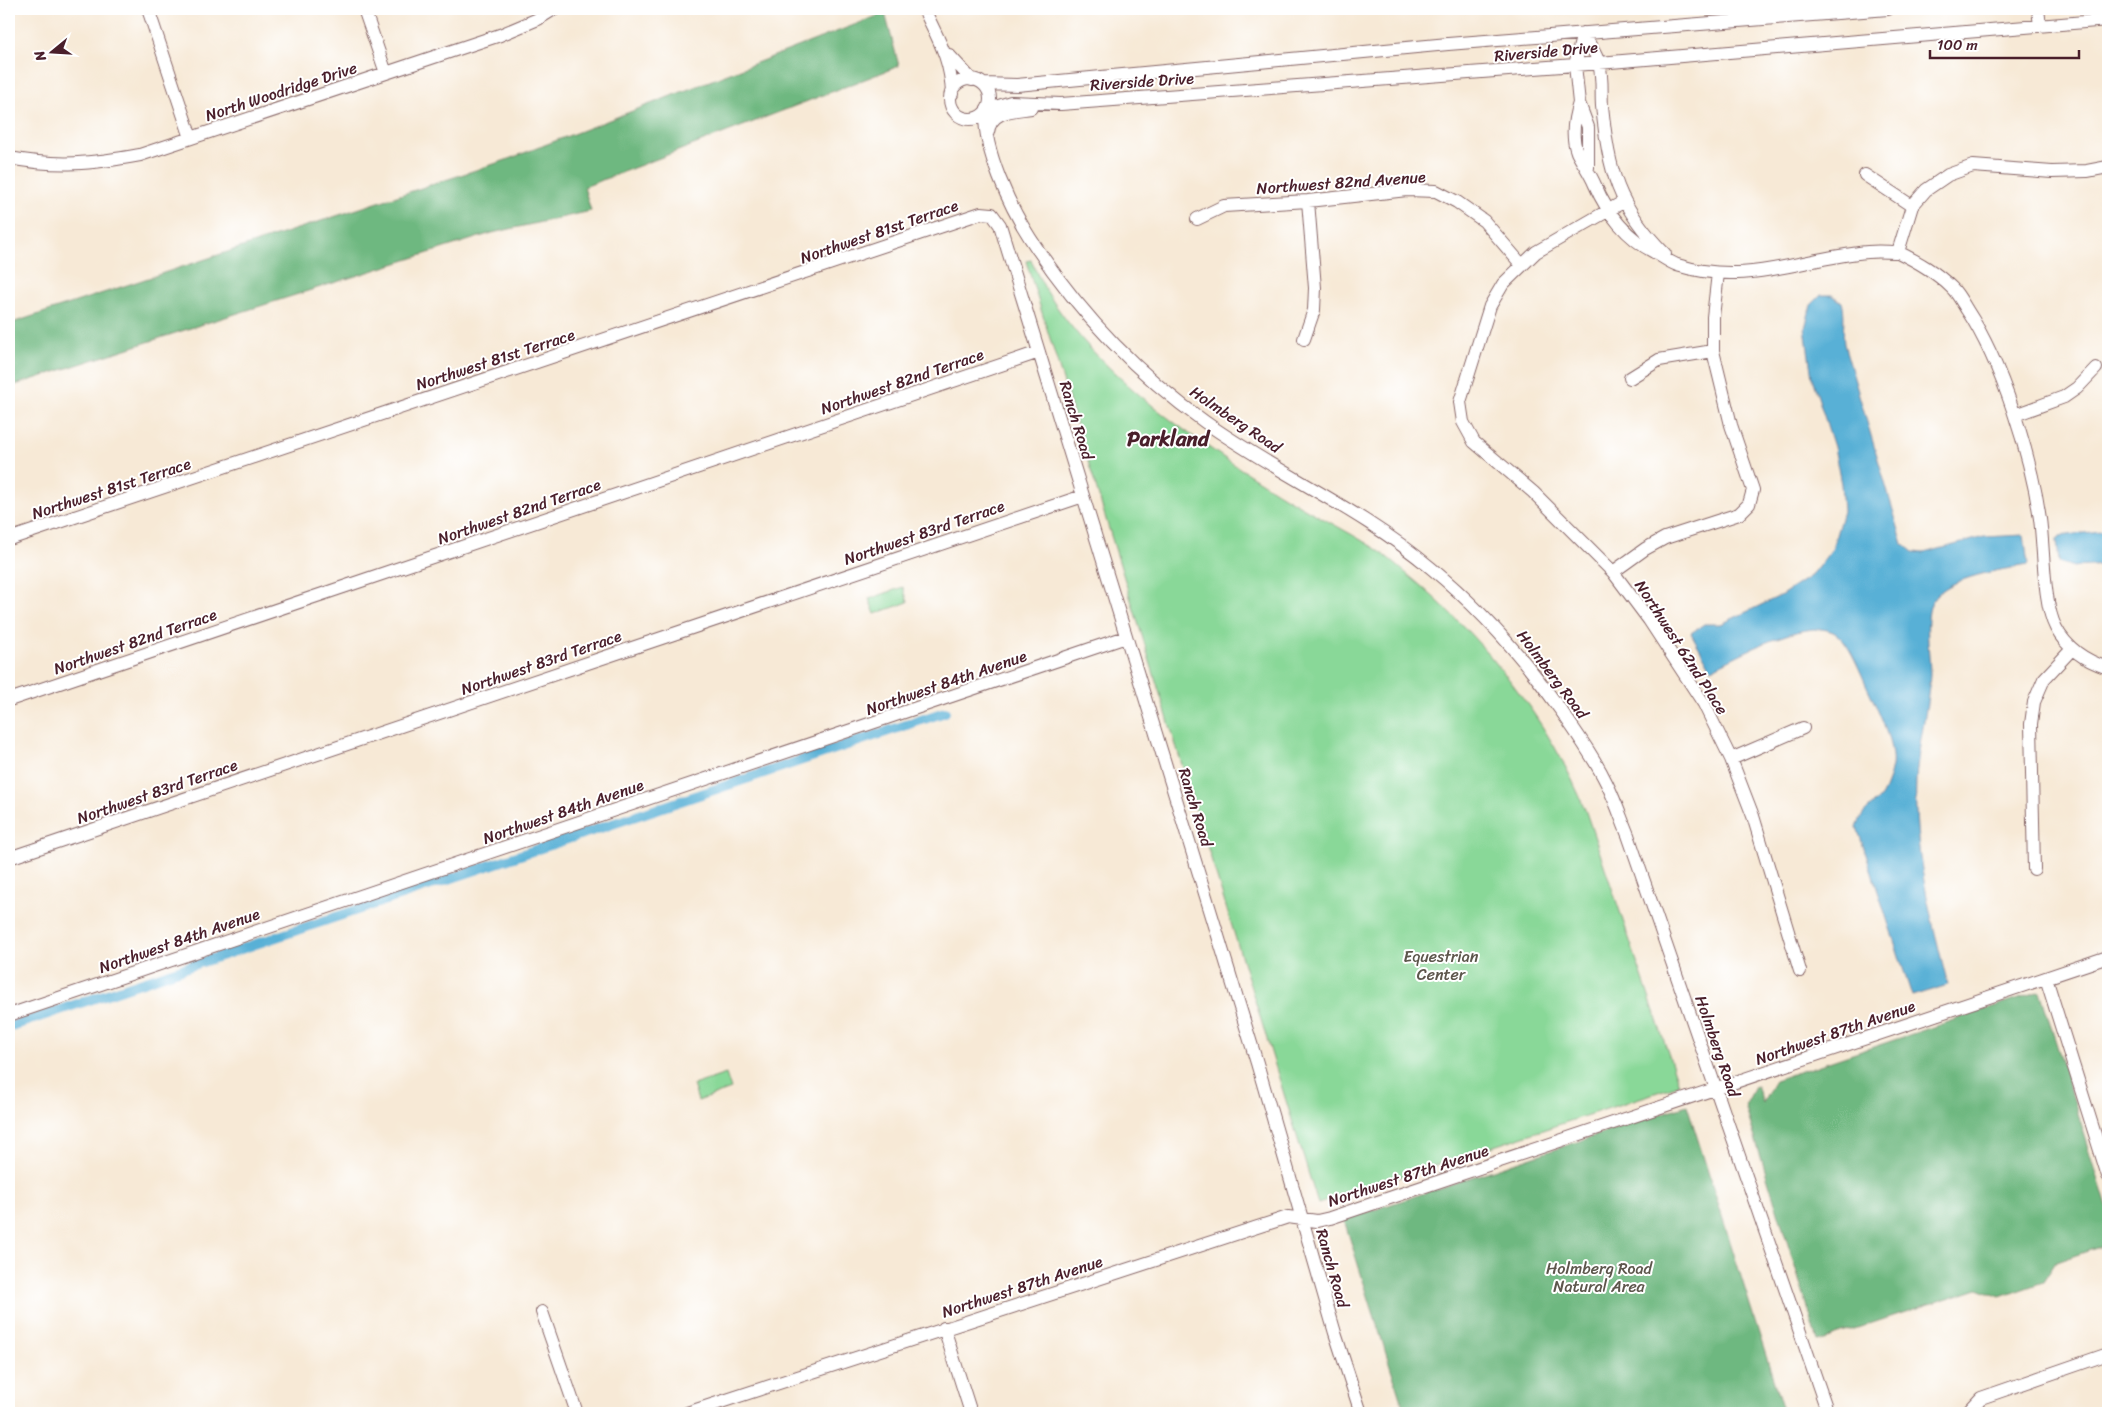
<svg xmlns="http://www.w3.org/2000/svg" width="2117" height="1422" viewBox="0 0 2117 1422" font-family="Sriracha,sans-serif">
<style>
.green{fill:#89d898;stroke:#6a7c62}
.forest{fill:#6eb880;stroke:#5c6c56}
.water{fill:#59b0d6;stroke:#526880}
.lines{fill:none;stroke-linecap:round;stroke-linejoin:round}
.canal{stroke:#59b0d6;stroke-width:10}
.minor-casing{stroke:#876667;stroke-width:14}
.minor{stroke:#fff;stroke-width:12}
.labels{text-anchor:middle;stroke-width:4;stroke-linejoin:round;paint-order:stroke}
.street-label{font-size:16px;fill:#4a1f2b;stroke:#fff}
.park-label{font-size:16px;fill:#5d564c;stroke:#fff}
.district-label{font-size:21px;font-weight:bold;fill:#4a1f2b;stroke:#fff}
</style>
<rect width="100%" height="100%" fill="#fff"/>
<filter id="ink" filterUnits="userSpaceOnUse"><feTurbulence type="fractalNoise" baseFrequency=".02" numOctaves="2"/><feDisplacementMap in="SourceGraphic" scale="10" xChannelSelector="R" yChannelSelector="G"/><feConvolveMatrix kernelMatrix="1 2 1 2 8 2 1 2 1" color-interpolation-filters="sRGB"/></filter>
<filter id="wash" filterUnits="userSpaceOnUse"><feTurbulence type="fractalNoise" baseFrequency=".0096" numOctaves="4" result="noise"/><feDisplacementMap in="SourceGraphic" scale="20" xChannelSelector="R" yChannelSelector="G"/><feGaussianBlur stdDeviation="1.12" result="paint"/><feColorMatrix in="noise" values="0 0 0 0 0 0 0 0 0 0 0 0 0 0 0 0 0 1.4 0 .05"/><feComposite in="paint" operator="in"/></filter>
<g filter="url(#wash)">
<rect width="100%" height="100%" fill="#f7e9d6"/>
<path class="green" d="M1031 260C1072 360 1195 441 1285 497 1315 515 1346 530 1376 549 1387 556 1397 566 1407 574 1482 636 1551 722 1586 812L1679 1085 1318 1204 1026 261Z
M903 587 908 602 875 614 869 599Z
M726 1074 731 1089 698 1101 693 1085Z"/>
<path class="forest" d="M885 13 899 66 584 187 591 211 492 233 197 326 9 387V324L506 160Z
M2040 991 2108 1210V1244L2056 1262 2043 1282 2000 1297 1978 1288 1818 1341 1745 1106 1755 1087 1757 1086 1763 1103 1775 1080Z
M1687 1105 1784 1413H1405L1344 1220Z"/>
<path class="water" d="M1821 295H1832L1842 302C1846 316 1842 329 1844 344L1903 544 1913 552 1924 553 1984 537 2024 535 2028 565C2002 570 1949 576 1933 600 1923 616 1930 655 1930 675 1928 710 1918 745 1916 780 1913 850 1931 918 1948 985L1912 996 1857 827C1863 808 1872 809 1882 795 1887 786 1890 776 1892 766 1895 746 1878 711 1870 693 1862 677 1849 639 1833 632 1805 618 1737 656 1711 669L1691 633 1704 624H1721L1780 596 1812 575 1832 549 1843 511 1841 484 1834 447 1812 378 1805 328 1811 305Z
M2108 530V565L2073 567 2059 562 2057 540 2060 536Z"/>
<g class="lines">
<path class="canal" d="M9 1027 945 712"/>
</g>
</g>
<g filter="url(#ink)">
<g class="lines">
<g class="minor-casing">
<path id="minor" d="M148 9 191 138
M364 9 386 73
M924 9C938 39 951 59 952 94
M2038 9 2040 26
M1583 33C1588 43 1597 54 1599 64 1603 77 1601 93 1602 106 1609 172 1617 206 1665 254
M1583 33 1575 65 1579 103 1588 127V168
M949 55 972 80
M950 99a20 20 0 1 1 40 0a20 20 0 1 1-40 0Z
M983 84 1017 85 1448 44 1888 9
M1579 103C1574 118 1571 136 1577 152 1582 162 1590 173 1595 185 1607 213 1627 238 1654 252 1661 256 1669 262 1677 265 1747 287 1800 258 1868 252 1878 251 1888 252 1898 252L1912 206 1926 190 1948 175 1973 166 2052 172 2087 171 2108 167
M987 110 1011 102 1061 104 1575 65 2108 20
M985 113C984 151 1009 205 1030 238 1076 309 1136 373 1205 422 1278 474 1362 510 1431 568 1482 610 1524 658 1562 712 1578 735 1595 759 1607 784 1615 800 1621 818 1628 835L1828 1413
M988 132C991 110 1013 111 1031 108
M9 158C58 167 91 164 140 155L500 35 538 19 554 9
M1865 175 1912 206
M1623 202 1536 252 1503 284 1490 306 1460 402 1463 422 1474 442 1533 492 1613 572 1649 620 1704 704 1731 759 1753 816 1800 971
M1197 219 1224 206 1308 201 1407 190 1436 191 1457 202 1484 221 1521 264
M1898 252C1918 262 1936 272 1952 288 1958 294 1962 302 1967 310 2002 363 2031 456 2040 519 2044 548 2043 604 2056 628 2067 649 2086 661 2108 668
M1304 339 1314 310 1315 288 1308 201
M1630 378 1659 360 1713 351
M2015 415 2064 397 2077 388 2096 368
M9 539 981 213 992 214 1000 225 1257 1063 1335 1333 1361 1413
M1613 572 1645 549 1665 538 1739 514 1749 504 1753 490 1731 425 1713 351V317L1718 273
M9 700 1039 352
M1731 759 1803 728
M9 858 1083 496
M2034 869 2031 724 2034 702 2044 679 2072 649
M2046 978 2108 1176
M9 1015 1126 637
M542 1312 577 1413
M944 1328 971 1413
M687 1413 1288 1217 1317 1221 1330 1218 2108 957
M1967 1413 1981 1398 2108 1354"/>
</g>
<use href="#minor" class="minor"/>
</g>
</g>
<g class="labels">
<g class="street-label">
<text transform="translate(1546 51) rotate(-5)" y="6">Riverside Drive</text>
<text transform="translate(1142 81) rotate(-4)" y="6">Riverside Drive</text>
<text transform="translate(281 91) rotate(-18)" y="6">North Woodridge Drive</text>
<text transform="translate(1341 182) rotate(-4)" y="6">Northwest 82nd Avenue</text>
<text transform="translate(879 231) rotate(-19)" y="6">Northwest 81st Terrace</text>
<text transform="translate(495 359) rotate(-18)" y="6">Northwest 81st Terrace</text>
<text transform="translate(902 381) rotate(-19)" y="6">Northwest 82nd Terrace</text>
<text transform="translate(1236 419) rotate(34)" y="6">Holmberg Road</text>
<text transform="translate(1077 420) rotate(73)" y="6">Ranch Road</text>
<text transform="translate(111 488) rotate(-18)" y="6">Northwest 81st Terrace</text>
<text transform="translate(519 511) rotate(-19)" y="6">Northwest 82nd Terrace</text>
<text transform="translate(924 532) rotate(-19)" y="6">Northwest 83rd Terrace</text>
<text transform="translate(135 641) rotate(-19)" y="6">Northwest 82nd Terrace</text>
<text transform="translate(1682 647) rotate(57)" y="6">Northwest 62nd Place</text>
<text transform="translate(541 662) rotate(-19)" y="6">Northwest 83rd Terrace</text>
<text transform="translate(1553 674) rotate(53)" y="6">Holmberg Road</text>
<text transform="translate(946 682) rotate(-19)" y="6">Northwest 84th Avenue</text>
<text transform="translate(157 791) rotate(-19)" y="6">Northwest 83rd Terrace</text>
<text transform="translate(1196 807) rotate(73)" y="6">Ranch Road</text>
<text transform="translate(563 811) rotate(-19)" y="6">Northwest 84th Avenue</text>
<text transform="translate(179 940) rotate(-19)" y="6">Northwest 84th Avenue</text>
<text transform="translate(1835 1032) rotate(-19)" y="6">Northwest 87th Avenue</text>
<text transform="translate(1718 1046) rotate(71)" y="6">Holmberg Road</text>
<text transform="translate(1408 1175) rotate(-18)" y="6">Northwest 87th Avenue</text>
<text transform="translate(1333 1268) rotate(74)" y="6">Ranch Road</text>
<text transform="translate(1022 1286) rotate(-18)" y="6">Northwest 87th Avenue</text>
</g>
<g class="park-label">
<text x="1441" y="962">Equestrian<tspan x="1441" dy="18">Center</tspan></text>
<text x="1599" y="1274">Holmberg Road<tspan x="1599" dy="18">Natural Area</tspan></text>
</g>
<g class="district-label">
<text x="1168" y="446">Parkland</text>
</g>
</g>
<rect width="2117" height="1422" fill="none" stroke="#fff" stroke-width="30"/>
<g transform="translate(52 52) rotate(252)" stroke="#ffffff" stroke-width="4" paint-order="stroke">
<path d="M0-4L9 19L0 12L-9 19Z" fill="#4a1f2b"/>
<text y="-8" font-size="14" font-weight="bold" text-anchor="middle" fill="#4a1f2b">N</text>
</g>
<path d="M1930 50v8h149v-8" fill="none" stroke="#4a1f2b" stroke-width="2.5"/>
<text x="1937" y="50" font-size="15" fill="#4a1f2b" stroke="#ffffff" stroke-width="4" paint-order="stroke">100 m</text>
</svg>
